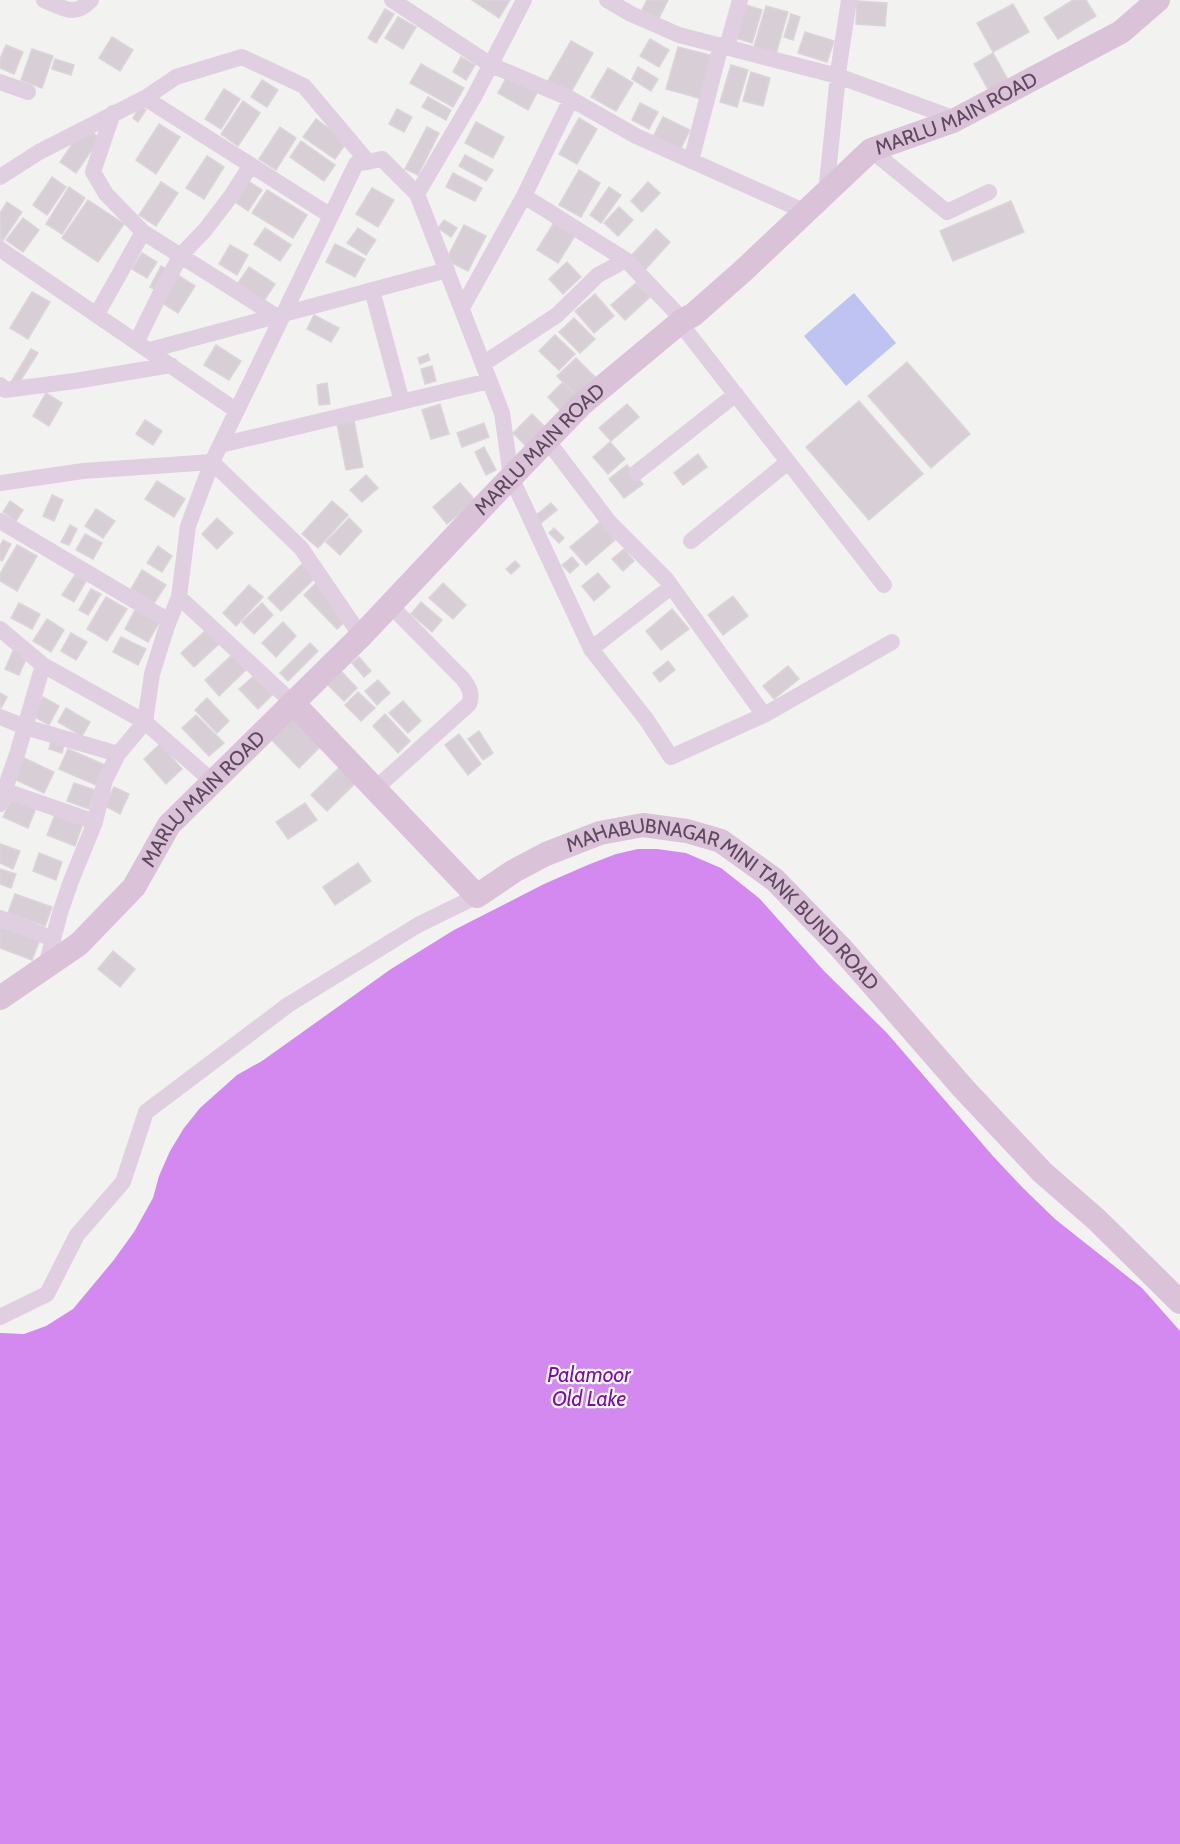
<svg xmlns="http://www.w3.org/2000/svg" width="1180" height="1844" viewBox="0 0 1180 1844" font-family="Cabin,sans-serif">
<style>
.green{fill:#bec3f2}
.water{fill:#d489f0}
.building{fill:#d8cfd6;stroke:#dcd4da;stroke-width:1.5}
.lines{fill:none;stroke-linecap:round;stroke-linejoin:round}
.street{stroke:#e0cfe1;stroke-width:16}
.secondary{stroke:#dac2d9;stroke-width:24}
.labels{text-anchor:middle;stroke-width:4.5;stroke-linejoin:round;paint-order:stroke}
.street-label{font-size:20px;fill:#5f475f;stroke:#fff}
.water-label{font-size:21px;font-style:italic;fill:#8506b3;stroke:#fff}
</style>
<rect width="100%" height="100%" fill="#f2f3f0"/>
<path class="green" d="M854 293 896 343 846 386 804 336Z"/>
<path class="water" d="M638 849H657L686 853 721 868 759 898 824 971 887 1033 992 1155 1024 1189 1055 1219 1142 1288 1180 1331V1844H0V1333L24 1334 46 1326 73 1309 113 1261 134 1232 153 1198 159 1176 170 1151 184 1128 200 1108 237 1075 262 1061 391 969 454 930 544 884 590 864 616 854Z"/>
<path class="building" d="M472 0H510L499 18Z
M647 0H668L658 20 641 12Z
M1073 0H1086L1096 16 1058 39 1044 18Z
M857 1 887 3 885 26 856 24Z
M743 4 762 10 752 43 733 37Z
M1013 4 1029 32 993 52 977 23Z
M766 6 788 12 775 57 753 50Z
M385 9 394 14 376 43 368 38Z
M791 14 800 17 793 40 784 37Z
M398 17 416 27 403 49 385 38Z
M805 32 834 41 827 62 798 53Z
M112 37 133 50 120 71 99 58Z
M650 39 669 50 659 67 640 56Z
M571 41 593 53 570 94 548 81Z
M6 45 23 52 14 74 0 68V59Z
M678 47 714 56 702 99 666 89Z
M32 49 53 56 42 88 21 80Z
M993 53 1008 80 989 91 974 64Z
M461 57 475 65 466 80 453 72Z
M55 59 74 65 71 75 52 69Z
M421 64 464 88 453 107 410 83Z
M731 65 748 70 737 107 720 102Z
M638 67 658 79 651 91 632 79Z
M608 68 633 83 616 111 591 97Z
M751 72 770 78 763 106 743 101Z
M509 73 539 89 528 110 498 93Z
M262 80 278 90 267 107 251 97Z
M224 89 240 99 221 129 205 119Z
M428 97 451 110 446 120 422 107Z
M243 101 260 113 238 146 221 134Z
M640 103 658 112 649 129 632 120Z
M140 106 146 110 138 122 133 118Z
M397 109 412 117 404 132 389 124Z
M663 117 690 130 680 150 653 137Z
M579 118 597 129 577 164 559 154Z
M316 119 347 142 335 159 303 137Z
M476 122 504 137 493 158 465 143Z
M159 124 180 137 156 174 136 160Z
M84 127 100 138 76 173 60 162Z
M280 127 296 138 276 170 259 159Z
M427 127 439 133 418 175 405 169Z
M301 141 335 165 324 181 290 157Z
M465 155 493 170 486 181 459 166Z
M207 156 224 167 204 199 186 188Z
M579 170 600 183 581 217 559 205Z
M453 173 482 188 475 201 446 187Z
M52 177 66 187 47 215 33 205Z
M245 179 262 190 248 211 231 199Z
M161 182 178 193 156 226 139 215Z
M648 182 660 193 642 212 631 201Z
M69 187 85 198 62 234 46 224Z
M609 187 621 195 601 223 590 215Z
M372 188 394 200 378 227 356 214Z
M267 190 307 215 293 238 252 213Z
M88 200 124 224 98 262 62 238Z
M1011 201 1024 232 953 261 940 231Z
M7 202 22 212 1 243 0 213Z
M619 207 633 220 618 236 604 223Z
M23 218 39 230 23 252 6 240Z
M444 220 457 228 451 237 438 228Z
M555 221 576 234 558 263 537 250Z
M464 225 486 236 468 271 446 260Z
M265 228 291 245 280 261 254 244Z
M358 228 376 240 366 255 347 243Z
M656 229 670 242 644 271 630 257Z
M335 244 365 259 355 277 326 262Z
M230 245 248 255 237 275 219 264Z
M142 253 157 262 147 278 132 269Z
M567 262 581 277 563 294 549 279Z
M161 266 173 273 161 293 150 287Z
M249 267 275 284 264 301 238 283Z
M179 276 195 286 178 313 162 303Z
M636 283 650 297 625 320 611 305Z
M32 292 50 302 28 339 10 328Z
M595 294 614 316 594 333 575 311Z
M314 315 339 328 331 342 307 329Z
M574 318 595 339 580 353 559 332Z
M555 335 575 354 559 370 539 351Z
M216 345 241 361 229 380 204 365Z
M31 349 38 353 17 386 11 382Z
M428 354 430 360 420 364 418 358Z
M576 358 595 377 576 396 557 376Z
M907 362 970 434 931 468 868 396Z
M432 366 436 381 425 384 421 369Z
M563 382 576 396 561 411 548 397Z
M327 383 330 404 319 405 317 385Z
M46 393 62 403 49 426 33 416Z
M859 401 923 474 869 520 806 447Z
M440 404 449 434 431 439 422 410Z
M627 404 639 417 611 441 599 428Z
M532 414 547 429 528 448 513 433Z
M145 420 162 431 153 445 136 434Z
M354 421 363 467 346 470 337 424Z
M484 423 489 437 462 447 457 433Z
M610 442 625 459 608 474 593 457Z
M484 447 496 470 486 475 475 452Z
M698 454 707 467 683 485 674 473Z
M627 465 643 484 624 498 609 479Z
M366 475 378 488 362 502 350 490Z
M157 481 185 499 174 517 145 499Z
M460 483 475 500 447 524 433 507Z
M52 495 63 500 54 521 43 516Z
M10 501 23 510 16 521 3 512Z
M332 501 348 515 318 548 302 534Z
M551 503 557 510 541 523 535 516Z
M96 509 115 521 103 538 85 526Z
M217 518 233 533 217 549 202 534Z
M349 518 362 531 340 555 326 542Z
M600 522 615 540 586 565 570 547Z
M70 525 77 529 69 545 61 542Z
M554 528 564 538 559 543 549 533Z
M85 534 102 543 93 559 76 550Z
M3 540 11 544 2 561 0 560V546Z
M17 545 37 556 17 591 0 581V574Z
M158 546 172 556 162 572 147 563Z
M624 549 634 561 623 571 612 559Z
M572 557 579 565 570 573 562 565Z
M515 561 520 566 511 574 506 569Z
M302 564 315 578 281 611 268 598Z
M142 570 166 585 154 603 131 589Z
M598 573 610 587 594 601 582 586Z
M75 575 86 581 74 602 62 595Z
M317 582 351 616 337 629 304 595Z
M443 583 466 605 453 619 429 598Z
M249 585 263 597 236 626 223 613Z
M91 589 101 594 88 615 79 610Z
M733 596 748 616 723 635 708 615Z
M106 597 127 609 107 641 87 629Z
M421 602 442 620 432 632 411 614Z
M19 603 40 614 32 629 11 618Z
M262 603 273 615 254 634 242 622Z
M136 608 160 621 148 642 125 629Z
M672 609 689 629 661 650 646 631Z
M47 619 64 630 51 652 33 641Z
M283 622 296 636 276 657 262 643Z
M206 630 219 644 194 667 181 653Z
M71 633 87 642 76 660 61 651Z
M121 637 146 649 138 665 113 652Z
M310 643 318 651 288 681 280 673Z
M13 651 27 657 19 675 5 669Z
M232 655 246 670 219 696 205 680Z
M359 657 371 671 364 677 352 663Z
M668 661 675 670 660 682 653 673Z
M788 666 799 679 774 699 763 686Z
M340 670 357 688 344 701 327 684Z
M255 675 273 694 258 709 239 689Z
M378 680 390 693 377 705 365 691Z
M358 692 375 708 361 721 345 705Z
M0 693 7 697 1 708 0 707Z
M43 697 59 706 49 725 33 716Z
M207 698 229 721 217 733 195 710Z
M403 701 421 721 408 733 389 713Z
M293 704 328 739 299 768 264 732Z
M66 708 90 722 82 736 58 722Z
M385 714 410 741 398 753 373 726Z
M196 715 224 743 209 756 182 728Z
M479 731 493 753 483 760 468 739Z
M459 734 481 764 468 775 445 745Z
M51 741 64 745 62 753 49 749Z
M160 744 182 769 166 784 144 759Z
M68 749 105 765 96 785 59 769Z
M24 758 54 772 44 793 14 779Z
M347 760 363 776 327 811 311 795Z
M74 783 95 790 89 809 67 801Z
M114 787 129 794 120 814 105 806Z
M12 797 36 808 28 828 3 817Z
M305 803 317 820 288 839 276 822Z
M56 812 83 823 75 846 47 835Z
M0 844 20 851 13 869 0 863Z
M39 853 62 862 56 880 33 871Z
M358 863 371 881 335 905 323 887Z
M0 869 16 874 11 888 0 884Z
M15 894 52 907 45 926 8 913Z
M0 927 40 939 32 960 0 948Z
M113 951 135 969 120 987 98 969Z"/>
<g class="lines">
<path class="street" d="M44 0C64 8 74 18 91 0
M392 0 491 65 571 99 524 196 462 308
M524 0 474 97 417 194 502 413 511 477 591 649 646 719 671 757 764 715 892 642
M607 0 631 14 679 35 838 76 956 119
M727 47 740 0
M0 82 28 92
M145 98 176 77 242 57 304 86 368 162
M571 99 636 136 806 212
M871 150 947 212 989 192
M691 161 721 45
M0 177 39 152 145 98 331 216
M826 193 839 66 849 0
M524 196 626 260
M143 232 276 316
M0 249 237 411
M372 290 402 402
M97 314 143 232 106 194 93 172 113 113
M680 323 884 585
M137 341 161 292 181 255 205 230 231 196 251 165
M150 350 447 270
M483 364 557 315 598 275 626 260 683 320
M0 385 5 390 75 381 171 365
M547 440 610 523 666 579 764 715
M220 445 489 381
M636 473 736 394
M0 483 83 471 212 462 188 526 179 597 293 703
M0 521 169 621
M691 541 788 462
M179 597 167 626 152 674 145 722 213 782
M0 629 43 665 18 751 0 804
M361 636 301 548 212 462 356 164 382 159 417 194
M591 649 671 587
M0 717 25 727 118 754
M0 789 95 822 105 780 118 754 145 722 43 665
M375 789 469 704C473 694 469 687 463 679L390 605
M0 918 53 939
M46 966 60 913 71 881 95 822
M0 1317 47 1294 77 1235 123 1182 146 1112 288 1005 418 925 477 896"/>
<g class="secondary">
<path id="s1" d="M293 703 477 896 514 871 546 854 600 833 643 825 687 831 721 841 775 880 841 948 963 1088 1042 1172 1097 1220 1180 1302"/>
<path id="s2" d="M0 998 79 944 134 887 169 825 361 636 490 499 583 403 683 320 693 315 744 270 871 150 953 121 1121 32 1158 0"/>
</g>
</g>
<g class="labels">
<g class="street-label">
<text dy="7" stroke="none"><textPath href="#s2" startOffset="1314">MARLU MAIN ROAD</textPath></text>
<text dy="7" stroke="none"><textPath href="#s2" startOffset="774">MARLU MAIN ROAD</textPath></text>
<text dy="7" stroke="none"><textPath href="#s2" startOffset="288">MARLU MAIN ROAD</textPath></text>
<text dy="7" stroke="none"><textPath href="#s1" startOffset="556">MAHABUBNAGAR MINI TANK BUND ROAD</textPath></text>
</g>
<g class="water-label">
<text x="589" y="1382">Palamoor<tspan x="589" dy="24">Old Lake</tspan></text>
</g>
</g>
</svg>
